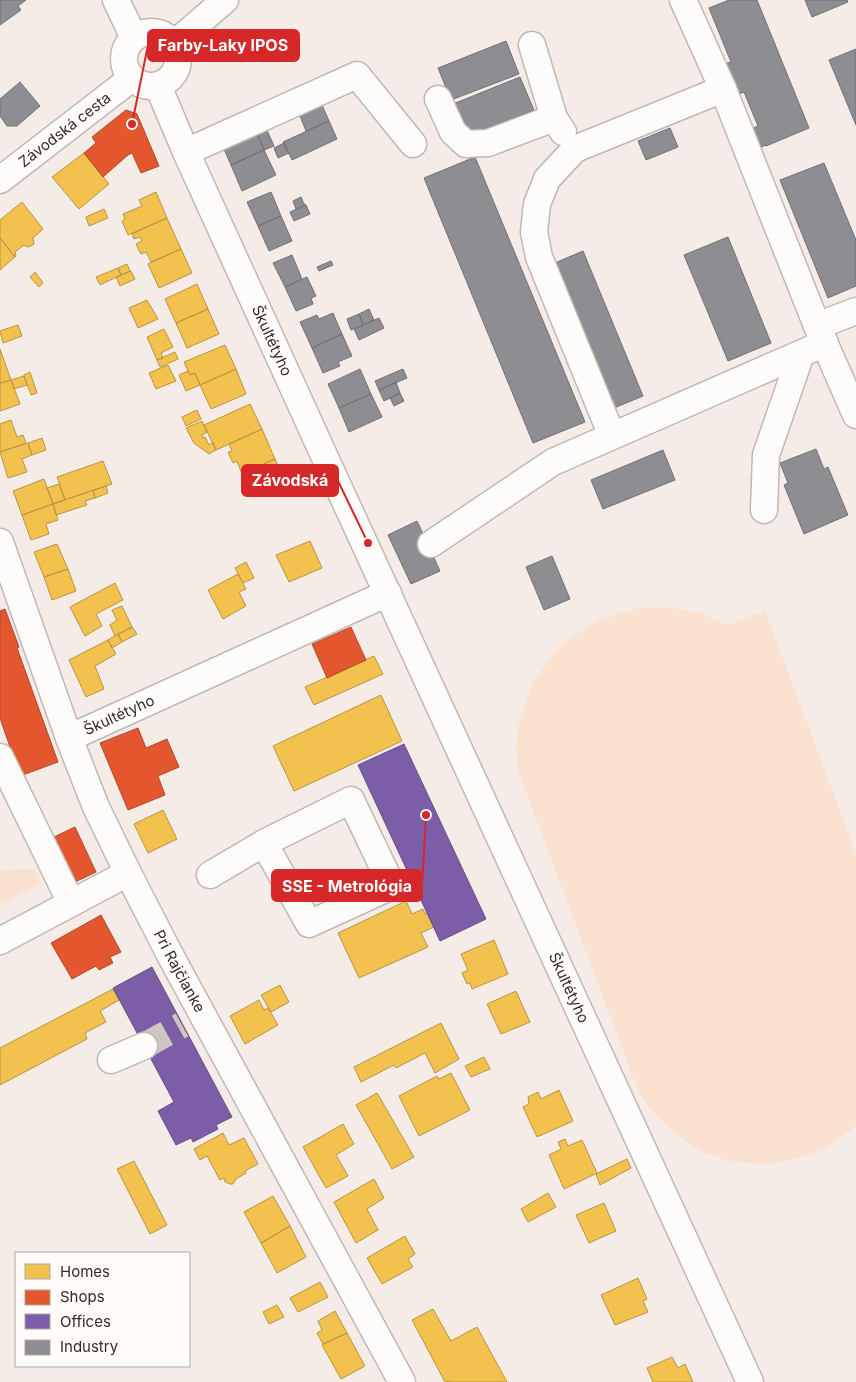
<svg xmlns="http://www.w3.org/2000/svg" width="856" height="1382" viewBox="0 0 856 1382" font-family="Inter,sans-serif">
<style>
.green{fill:#fae1d0}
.homes{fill:#f2c14e;stroke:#b89443}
.shops{fill:#e4572e;stroke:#af4a2c}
.offices{fill:#7b5ea7;stroke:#654f81}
.industry{fill:#8d8d92;stroke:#727072}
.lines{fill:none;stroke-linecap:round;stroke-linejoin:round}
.minor-tunnel{stroke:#cec6c1;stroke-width:26;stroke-dasharray:26 13;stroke-linecap:butt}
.minor-casing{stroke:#bfb8b4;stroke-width:29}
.minor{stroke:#fefcfb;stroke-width:26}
.labels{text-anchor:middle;stroke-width:5;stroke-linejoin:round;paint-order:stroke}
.street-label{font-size:15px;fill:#322c28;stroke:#fefbf9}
.leader{fill:none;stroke:#d62828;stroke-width:2}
.callout-dot{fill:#d62828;stroke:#fefbf9;stroke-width:2}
.callout{fill:#d62828;stroke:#d62828;stroke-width:2}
.callout-label{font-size:16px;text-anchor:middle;font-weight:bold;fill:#fff}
</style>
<rect width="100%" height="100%" fill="#f5ece7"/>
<path class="green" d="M643 607 671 608 698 612 728 625 765 611 856 854V1125C817 1163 756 1174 706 1153 691 1147 664 1125 654 1113 648 1106 643 1098 638 1091L518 771C518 761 516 751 517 741 520 695 548 648 589 626 606 616 624 612 643 607Z
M34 869 42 883 0 905V870Z"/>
<path class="homes" d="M84 153 109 184 79 209 52 177Z
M156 192 167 218 128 235 122 221 125 219 123 214 142 206 139 200Z
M22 202 43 229 33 238 34 244 31 246 27 247 24 245 15 252 16 255 15 257 0 238V220Z
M104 209 108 218 89 226 86 217Z
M167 218 181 249 151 262 146 252 141 254 136 244 142 241 140 237 134 239 132 234Z
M0 238 15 257 0 270Z
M181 249 192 273 159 288 148 264Z
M127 264 130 271 121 275 118 268Z
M118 268 121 275 100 285 96 277Z
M131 271 135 279 120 286 116 277Z
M35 272 43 283 39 287 30 277Z
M197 284 208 309 176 323 165 299Z
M147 300 158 319 138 328 129 308Z
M208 309 219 334 187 348 176 323Z
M18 325 22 336 3 343 0 331Z
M164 329 173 347 161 353 163 358 157 360 147 337Z
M225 345 236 369 200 385 195 373 190 375 184 362Z
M0 349 11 380 0 383Z
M175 352 178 359 160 367 157 360Z
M168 365 176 381 156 389 149 373Z
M236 369 246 394 211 409 200 385Z
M188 371 190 375 195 373 200 385 186 391 179 375Z
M30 372 37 393 31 395 24 376V375Z
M24 376 27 385 14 389 11 380Z
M11 380 20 404 0 411V383Z
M250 404 262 429 216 450 204 425Z
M197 410 201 419 186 426 182 417Z
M11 420 17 437 23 435 26 443 0 452V424Z
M202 421 207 432 202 435 203 438 205 437 209 445 213 442 216 450 209 454 194 443 186 428Z
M262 429 275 459 242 474 237 461 233 463 228 452 232 451 229 444Z
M42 438 46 450 32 455 28 443Z
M28 443 32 455 22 459 27 472 8 478 0 452Z
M275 459 284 481 252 495 242 474Z
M103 461 112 484 65 500 57 477Z
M44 479 53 504 22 515 13 491Z
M59 484 65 500 53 504 47 488Z
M106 486 108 493 95 498 93 490Z
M93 490 95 498 85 501 87 505 56 515 53 504Z
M53 504 58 520 46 524 49 534 31 540 22 515Z
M310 541 322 568 289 582 276 555Z
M57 544 68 569 44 577 34 552Z
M246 562 254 578 243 583 235 568Z
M68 569 76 591 52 600 44 577Z
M238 574 246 589 239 592 246 606 223 619 208 590Z
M115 583 123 600 96 614 102 626 85 636 70 607Z
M122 606 132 627 115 636 110 625 117 620 112 610Z
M132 627 137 634 122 642 118 634Z
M118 634 122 642 112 648 108 640Z
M108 640 116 654 95 666 104 689 86 697 69 660Z
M374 656 383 674 314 705 305 687Z
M381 695 402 741 294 791 273 746Z
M163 810 177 839 148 853 134 824Z
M406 901 412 914 423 909 425 914 427 913 434 927 421 933 428 947 359 978 338 933Z
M494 940 508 974 472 989 470 983 467 984 462 973 468 970 461 954Z
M280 985 289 1002 271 1012 261 995Z
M113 989 119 1000 100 1011 106 1022 85 1033 87 1039 0 1085V1048Z
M516 991 530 1022 501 1034 487 1004Z
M259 1000 264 1010 268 1008 278 1025 245 1044 230 1016Z
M441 1023 459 1059 435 1073 425 1053 396 1068 394 1065 361 1082 354 1067Z
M484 1057 490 1069 471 1077 465 1066Z
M451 1073 470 1110 419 1136 399 1096 437 1076 439 1079Z
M559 1090 573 1121 537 1137 523 1107 529 1104 528 1097 538 1092 541 1099Z
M377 1093 414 1157 392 1169 356 1105Z
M343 1124 354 1144 336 1155 348 1176 326 1188 303 1147Z
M223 1133 229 1145 244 1138 258 1164 245 1171 246 1173 236 1179 233 1184H230L225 1182 224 1178 220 1180 207 1156 200 1160 194 1149Z
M565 1139 568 1146 582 1140 597 1173 564 1189 549 1155 561 1149 558 1142Z
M627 1159 631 1168 600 1185 596 1174Z
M134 1161 167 1225 150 1234 117 1169Z
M374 1179 384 1198 367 1209 378 1230 356 1243 334 1202Z
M548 1193 556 1207 528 1222 521 1209Z
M273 1196 290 1226 261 1243 244 1212Z
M604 1203 616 1231 589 1243 576 1215Z
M290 1226 306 1257 277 1273 261 1243Z
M405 1236 415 1254 408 1259 413 1267 382 1284 367 1258Z
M638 1278 647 1299 643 1301 648 1312 615 1325 601 1295Z
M320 1282 328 1297 298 1312 290 1298Z
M277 1305 284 1317 269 1324 263 1312Z
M433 1309 451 1341 477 1327 507 1382H451L450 1381 445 1382 412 1320Z
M335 1311 347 1333 323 1344 317 1333 322 1330 318 1321Z
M347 1333 365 1366 341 1379 322 1345Z
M672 1357 678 1368 685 1364 693 1382H653L647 1368Z"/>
<path class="shops" d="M126 110 137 114 159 166 141 173 132 153 128 155 103 177 84 153 96 143 92 137Z
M5 609 19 647 17 648 58 762 20 776 0 718V611Z
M351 627 366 660 327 678 312 644Z
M138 728 146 748 167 739 179 767 158 776 165 795 128 810 100 743Z
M75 827 96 872 75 882 54 837Z
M101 915 121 952 110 957 113 963 99 970 96 966 72 979 51 943Z"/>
<path class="offices" d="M404 744 486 919 440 941 358 765Z
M152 967 232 1117 216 1125 218 1129 193 1142 191 1138 176 1145 158 1111 174 1102 113 988Z"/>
<path class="industry" d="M0 0H26L18 6 21 10 0 25Z
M729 0H757L809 128 766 146V145L761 147 753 128 758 126 744 92 739 94 727 63 731 62 709 8Z
M805 0H847L848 2 812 17Z
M506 41 519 74 451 100 438 68Z
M856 49V125L829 60Z
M520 77 534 110 466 137 453 104Z
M20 82 40 106 17 126H7L0 116V99Z
M322 105 329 121 306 131 300 116Z
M329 121 337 139 292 160 283 142Z
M266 128 274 146 264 150 257 133Z
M670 128 678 147 646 160 638 141Z
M257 133 264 150 231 165 221 142Z
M284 143 289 153 278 158 274 148Z
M264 150 276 175 242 191 231 165Z
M475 157 585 422 533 443 424 178Z
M824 163 856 240V286L828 298 780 180Z
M271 192 281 216 258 226 247 202Z
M301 197 304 204 306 205 296 209 293 201Z
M306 205 310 214 294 221 290 212Z
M281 216 292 241 269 251 258 226Z
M728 237 771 343 728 361 684 255Z
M583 251 643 396 614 408 555 263Z
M292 255 302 279 285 287 273 263Z
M331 261 333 265 319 271 317 267Z
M307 277 316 296 311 298 313 304 296 311 285 287Z
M369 309 374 320 363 325 359 314Z
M333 313 342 334 312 348 300 322 317 315 319 319Z
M359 314 363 325 351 330 347 319Z
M379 318 384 328 359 340 354 329Z
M342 334 352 356 338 362 340 366 323 373 312 348Z
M360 369 371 394 339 408 328 384Z
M403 369 407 378 379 390 375 381Z
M396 382 400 393 384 401 379 390Z
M400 393 404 401 394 406 390 398Z
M371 394 382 417 349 432 339 408Z
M816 449 824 469 828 467 848 515 804 534 784 485 788 483 780 463Z
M663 450 675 480 603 509 591 480Z
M417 521 440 571 411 584 388 535Z
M552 556 570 599 544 610 526 567Z"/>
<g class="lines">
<path class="minor-tunnel" d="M144 1046 182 1025"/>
<g class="minor-casing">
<g id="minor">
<path d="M116 0 134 38"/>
<path d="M683 0 723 89 817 326 856 415"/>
<circle cx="151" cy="59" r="27"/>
<path d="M174 44 225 0"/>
<path d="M532 45 554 118 563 132"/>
<path id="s1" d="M158 86 186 152 327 462 750 1382"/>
<path d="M438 99 453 132 466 144 488 143 554 118"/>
<path d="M186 152 357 75 413 144"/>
<path id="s2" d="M0 180 132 78"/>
<path d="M817 326 856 311"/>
<path d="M612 436 539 257 534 232 537 204 547 179 575 149 723 89"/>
<path d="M764 510 766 455 801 354"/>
<path id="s3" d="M0 542 69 738 96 807 128 873 169 953 402 1382"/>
<path d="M431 544 553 462 825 343"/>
<path id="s4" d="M69 738 388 593"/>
<path d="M0 757 71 903"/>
<path d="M210 875 264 843 351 800 392 886 309 924 264 843"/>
<path d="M0 941 128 873"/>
<path d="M111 1060 144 1046"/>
</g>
</g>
<use href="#minor" class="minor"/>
</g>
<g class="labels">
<g class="street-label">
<text dy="5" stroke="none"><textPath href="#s2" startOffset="82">Závodská cesta</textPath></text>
<text dy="5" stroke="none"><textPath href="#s1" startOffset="279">Škultétyho</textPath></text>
<text dy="5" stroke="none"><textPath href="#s4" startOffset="55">Škultétyho</textPath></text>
<text dy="5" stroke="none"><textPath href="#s3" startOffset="466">Pri Rajčianke</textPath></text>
<text dy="5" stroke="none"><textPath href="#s1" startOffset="991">Škultétyho</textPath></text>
</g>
</g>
<path class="leader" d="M132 124L148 45M368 543L338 481M426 815L422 886"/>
<g class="callout-dot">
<circle cx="132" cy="124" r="5"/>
<circle cx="368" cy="543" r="5"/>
<circle cx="426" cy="815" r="5"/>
</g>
<g class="callout">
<rect x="148" y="30" width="151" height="31" rx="5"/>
<rect x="242" y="465" width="96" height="31" rx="5"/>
<rect x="272" y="870" width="150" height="31" rx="5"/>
</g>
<g class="callout-label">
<text x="223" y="51">Farby-Laky IPOS</text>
<text x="290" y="486">Závodská</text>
<text x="347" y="892">SSE - Metrológia</text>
</g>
<rect x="15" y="1252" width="175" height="115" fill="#fefbf9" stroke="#aca8a5"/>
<rect x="25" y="1264" width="25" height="15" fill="#f2c14e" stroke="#aca8a5"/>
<text x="60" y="1277" font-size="15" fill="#322c28">Homes</text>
<rect x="25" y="1290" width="25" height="15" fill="#e4572e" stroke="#aca8a5"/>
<text x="60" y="1302" font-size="15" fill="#322c28">Shops</text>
<rect x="25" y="1314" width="25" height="15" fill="#7b5ea7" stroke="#aca8a5"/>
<text x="60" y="1327" font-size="15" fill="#322c28">Offices</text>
<rect x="25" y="1340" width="25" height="15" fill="#8d8d92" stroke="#aca8a5"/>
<text x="60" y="1352" font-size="15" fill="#322c28">Industry</text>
</svg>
